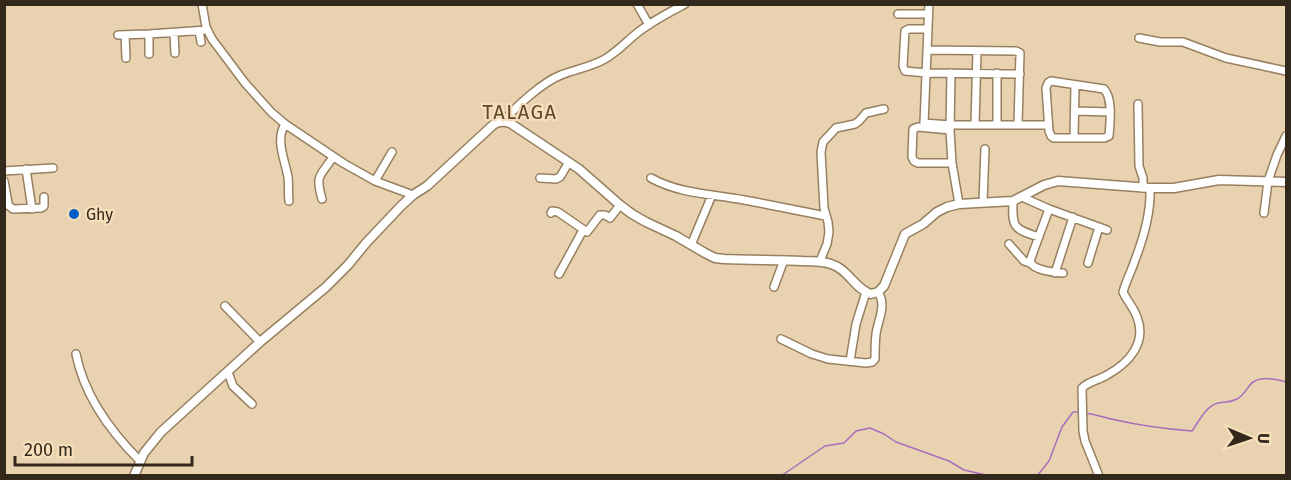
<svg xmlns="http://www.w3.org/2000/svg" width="1291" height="480" viewBox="0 0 1291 480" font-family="'Fira Sans',sans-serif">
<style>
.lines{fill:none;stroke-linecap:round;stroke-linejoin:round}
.stream{stroke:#a96dbe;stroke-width:1.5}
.minor-casing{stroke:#968060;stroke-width:10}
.tertiary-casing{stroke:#968060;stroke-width:11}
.minor{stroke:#fff;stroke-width:7}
.tertiary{stroke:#fff;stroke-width:8}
.poi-dot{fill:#005fc7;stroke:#f7dfbc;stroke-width:2}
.labels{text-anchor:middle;stroke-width:4.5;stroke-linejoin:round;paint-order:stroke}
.poi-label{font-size:16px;fill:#32291c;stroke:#f7dfbc;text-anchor:start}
.quarter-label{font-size:20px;letter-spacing:1.5px;fill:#5d492a;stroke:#f7dfbc}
</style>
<rect width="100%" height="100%" fill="#e9d2af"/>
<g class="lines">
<path class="stream" d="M1084 413C1096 414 1105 418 1116 420 1142 426 1167 429 1192 431 1199 421 1206 406 1218 403 1226 401 1230 403 1237 399 1243 396 1246 390 1250 385 1258 375 1276 379 1286 382
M781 476 825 446 844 443 856 431 870 428 884 434 896 442 949 461 964 470 990 476
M1037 476 1049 461 1062 427 1073 412H1079"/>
<g class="minor-casing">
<path id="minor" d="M202 4 206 27 212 39 245 83 271 112 285 124 343 163 375 181 413 195
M637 4 649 25
M929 4 924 123 950 125H1048
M898 14H928
M927 29H909L905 31 903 66 905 71 926 73 1020 74
M199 31 201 42
M174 33 175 53
M149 34V54
M118 35 149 34 207 30
M125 35 126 58
M1139 38 1160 42H1183L1226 58 1286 71
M927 50 1016 51 1020 53 1018 124
M951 73 950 130 952 163 959 204
M1051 81 1104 89C1113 98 1110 123 1109 136L1104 138H1054L1051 136 1049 131 1046 88 1048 83Z
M1138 104 1139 166 1143 178V188
M1075 111 1110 112
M504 121C516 106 543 82 561 75 576 69 591 67 605 59 617 52 626 42 637 33 652 21 668 13 685 4
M285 124C275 140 285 160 288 177 289 184 288 193 289 201
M975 125 977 51
M997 125V73
M950 130 918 127 913 129 912 157 914 161 918 163H952
M1074 138 1075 85
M26 169 32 209
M4 171 53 168
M540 178 556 179 560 177 569 162
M651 178C680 194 712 194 744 200 772 205 799 211 826 216
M4 181 8 203 9 206 13 209 41 208 44 206V197
M375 181 392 152
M1022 197 1049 209
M322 199C315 174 320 177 333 157
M1013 201C1012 227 1013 229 1039 237
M983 202 985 149
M551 213 552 211 558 212 587 232 600 215H605L610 218 620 205
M1264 213 1268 181 1277 155 1286 136
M1009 244 1024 261 1030 263
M691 245 712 195
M820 261 827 244 829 232 828 222 824 208 821 152 823 142 836 128 855 124 859 121 866 113 884 109
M1088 263 1099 227
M1055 273 1073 217
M1063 273C1056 273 1034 270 1031 263 1030 262 1031 260 1031 258L1049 209 1107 230
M559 274 583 230
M774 287 784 260
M225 306 260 342
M781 339 812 354 828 359 866 363 872 362 875 359C875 351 875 343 876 334 878 320 887 305 878 292
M76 354C84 395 111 432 140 461
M850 361 856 324 866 292
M228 372 233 386 252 404
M1099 476 1085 441 1083 431 1082 388C1089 381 1099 380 1107 375 1129 363 1147 343 1137 317 1134 308 1127 301 1123 292 1126 281 1132 270 1135 260 1144 237 1151 213 1150 188"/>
</g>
<g class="tertiary-casing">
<path id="tertiary" d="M134 476 144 453 161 432 260 342 326 287 348 265 366 243 401 206 413 195 427 186 493 125C498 121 504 121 510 123L579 169 620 205 632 214 646 222 676 236 705 253 715 258 724 259C750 260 777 260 803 261 812 261 822 261 831 264 848 269 855 289 871 294L878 292 884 286 905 234 923 224 937 212 947 207 959 204 1013 201 1044 185 1058 181 1150 188H1174L1219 180 1286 182"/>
</g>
<use href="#minor" class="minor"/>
<use href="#tertiary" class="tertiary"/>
</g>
<circle class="poi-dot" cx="74" cy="214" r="6"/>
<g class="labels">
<g class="poi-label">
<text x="86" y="220">Ghy</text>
</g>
<g class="quarter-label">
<text x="520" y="119">TALAGA</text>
</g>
</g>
<rect width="1291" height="480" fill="none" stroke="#32291c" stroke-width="12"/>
<g transform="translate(1249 438) rotate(92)" stroke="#f7dfbc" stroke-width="4.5" paint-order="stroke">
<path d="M0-4.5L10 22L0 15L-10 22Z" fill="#32291c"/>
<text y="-9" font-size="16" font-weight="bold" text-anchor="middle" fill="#32291c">U</text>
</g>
<path d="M15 456v9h177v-9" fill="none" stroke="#32291c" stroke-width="3"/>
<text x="24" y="456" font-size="18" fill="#32291c" stroke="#f7dfbc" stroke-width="4.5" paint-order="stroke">200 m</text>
</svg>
